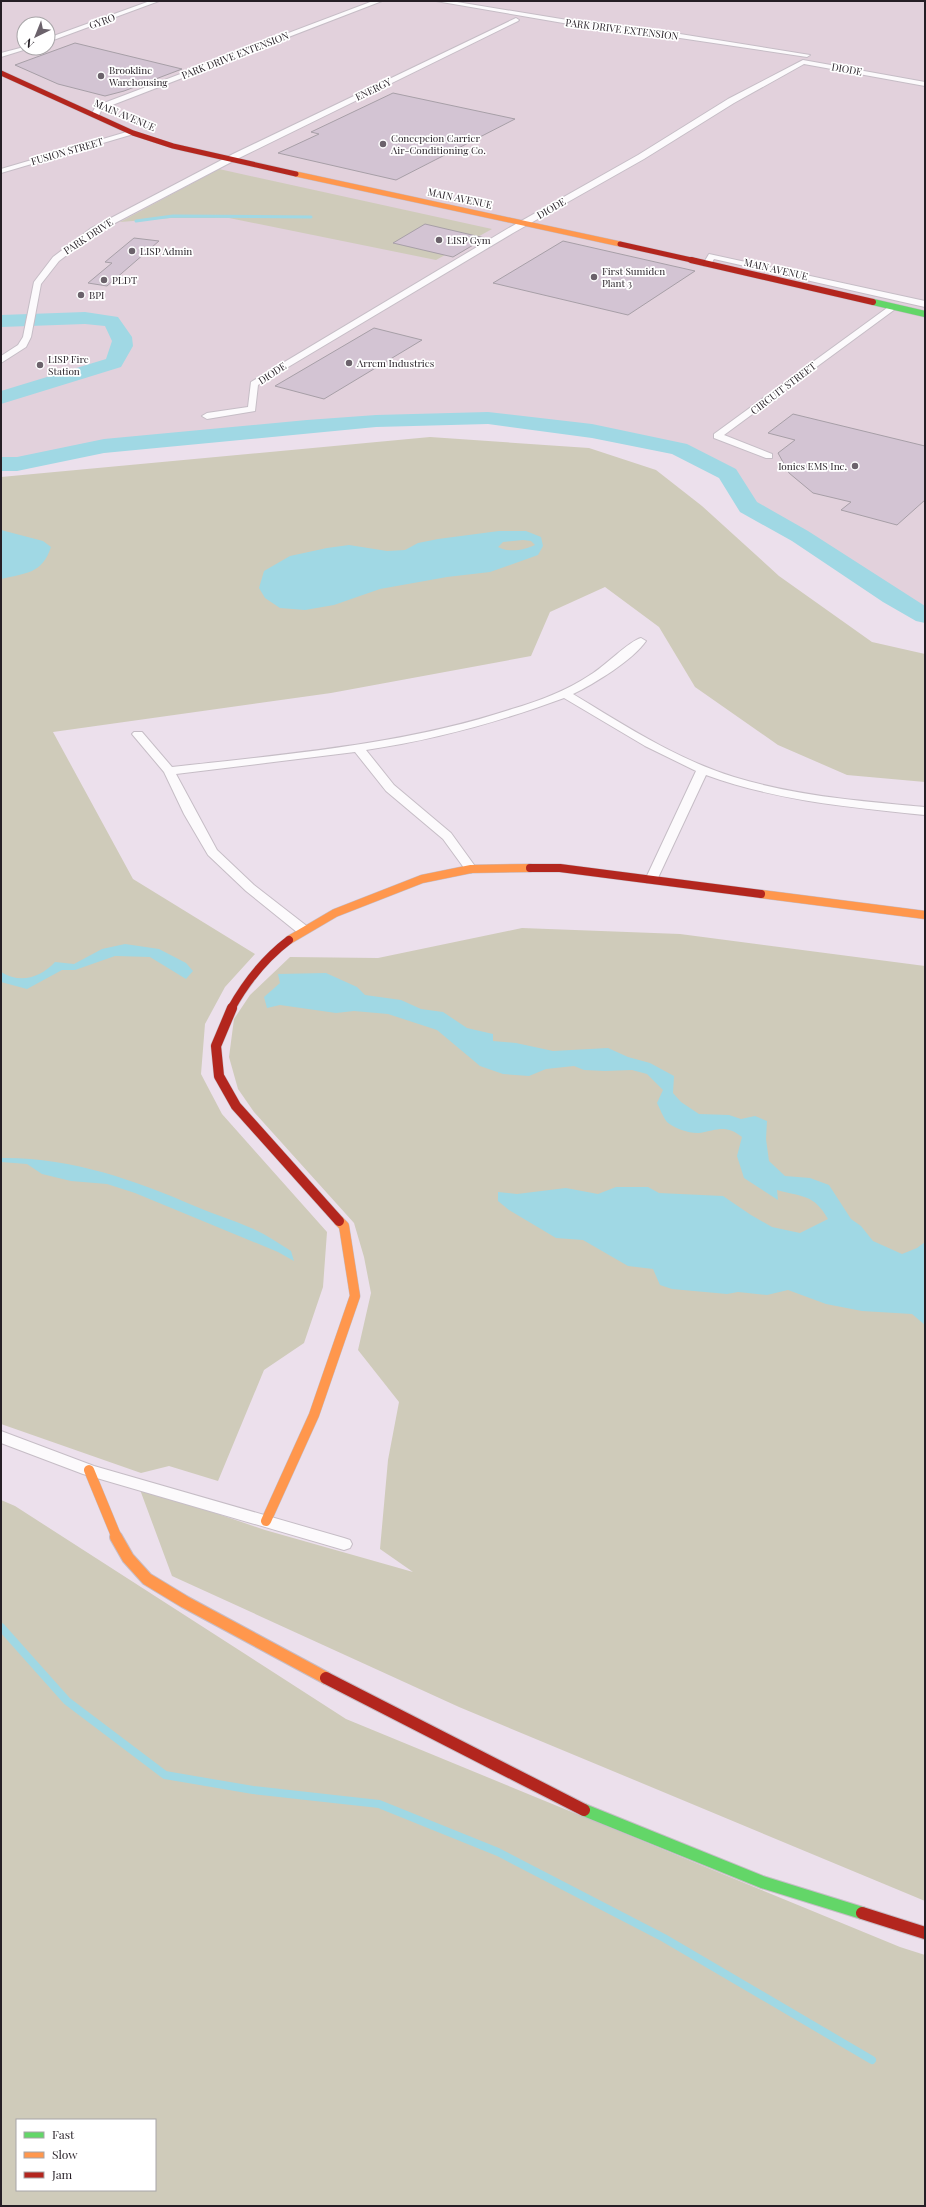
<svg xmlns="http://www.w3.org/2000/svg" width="926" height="2207" viewBox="0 0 926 2207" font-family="'Playfair Display',serif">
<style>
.industrial{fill:#e2d1dc;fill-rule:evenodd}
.green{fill:#cfcbba;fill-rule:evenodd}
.water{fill:#a0d8e4;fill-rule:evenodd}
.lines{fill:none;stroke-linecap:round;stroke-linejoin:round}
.stream-far1{stroke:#a0d8e4;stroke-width:3}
.stream{stroke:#a0d8e4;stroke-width:8}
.river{fill:#a0d8e4;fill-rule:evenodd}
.building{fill:#d3c4d3;stroke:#a79fa7}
.street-casing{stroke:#c6bdc6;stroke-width:2}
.fast-far1-casing{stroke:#c6bdc6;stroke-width:7}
.fast-casing{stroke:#c6bdc6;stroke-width:14}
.slow-far3-casing{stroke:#c6bdc6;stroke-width:6}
.slow-far2-casing{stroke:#c6bdc6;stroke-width:9}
.slow-far1-casing{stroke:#c6bdc6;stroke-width:11}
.slow-casing{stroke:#c6bdc6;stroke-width:14}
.jam-far4-casing{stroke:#c6bdc6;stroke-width:6}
.jam-far3-casing{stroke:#c6bdc6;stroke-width:7}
.jam-far2-casing{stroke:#c6bdc6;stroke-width:9}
.jam-far1-casing{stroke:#c6bdc6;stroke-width:11}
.jam-casing{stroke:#c6bdc6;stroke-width:14}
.street{fill:#fcfafc;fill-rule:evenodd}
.fast-far1{stroke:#63d668;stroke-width:6}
.fast{stroke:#63d668;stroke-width:12}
.slow-far3{stroke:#ff974d;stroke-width:5}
.slow-far2{stroke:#ff974d;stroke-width:8}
.slow-far1{stroke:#ff974d;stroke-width:10}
.slow{stroke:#ff974d;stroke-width:12}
.jam-far4{stroke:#b3261e;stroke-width:5}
.jam-far3{stroke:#b3261e;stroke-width:6}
.jam-far2{stroke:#b3261e;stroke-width:8}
.jam-far1{stroke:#b3261e;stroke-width:10}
.jam{stroke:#b3261e;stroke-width:12}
.poi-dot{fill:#6b626b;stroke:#fff;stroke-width:1.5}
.labels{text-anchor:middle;stroke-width:3.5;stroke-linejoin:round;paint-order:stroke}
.far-street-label{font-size:10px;fill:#251e25;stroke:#fff}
.far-poi-label{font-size:10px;fill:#251e25;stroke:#fff;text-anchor:start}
</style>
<rect width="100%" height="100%" fill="#ece0ec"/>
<path class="industrial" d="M1 1H925V616L892 597 800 536 748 507 728 474 679 449 592 431 488 418 376 421 307 426 17 464H1ZM24 24H48V48H24Z"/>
<path class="green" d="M219 169 492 229 436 260 229 218H171L120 222Z
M430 437 589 448 656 470 702 506 779 576 872 642 925 654V782L847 775 778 745 695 687 659 627 605 587 550 612 531 656 331 693 53 732 133 879 255 954 225 987 205 1024 201 1074 222 1114 327 1232 323 1287 304 1343 264 1370 218 1481 169 1466 141 1473 1 1424V477Z
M522 928 680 934 925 966V1901L459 1707 172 1576 139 1487 265 1530 413 1572 380 1549 388 1460 399 1402 358 1350 371 1293 364 1257 354 1223 254 1112 238 1089 229 1057 234 1019 250 995 290 957 378 958Z
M1 1500 15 1506 346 1719 900 1947 925 1955V2206H1ZM17 2120H155V2190H17Z"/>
<path class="water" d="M1 530 43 541 51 547C42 574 26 573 1 579Z
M499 531H526L541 537 543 546 538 555 490 572 447 577 380 589 334 605 305 610 280 608 265 598 259 588 264 571 290 556 327 548 349 545 387 551 405 550 418 543 438 539ZM523 540 531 541 535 545C525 550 508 553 498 547L503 542Z
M125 944 159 949 186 963 193 971 186 979 150 957 115 956 75 970H62L27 989 1 982V972C20 984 40 978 55 962L74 964 102 949Z
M326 973 357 987 365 995 401 1000 421 1009 443 1012 467 1028 493 1034V1041L516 1043 553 1051 608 1048 628 1057 650 1063 674 1076 673 1093 681 1102 699 1114 729 1115 741 1119 755 1116 767 1121 766 1139 769 1161 785 1176 810 1178 829 1185 851 1219 861 1226 873 1241 902 1254 917 1248 925 1242V1325L912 1314 862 1311 826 1304 788 1290 767 1295 738 1292 727 1294 672 1289 660 1285 653 1269 628 1266 583 1240 556 1238 509 1210 498 1201V1192L517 1194 566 1188 598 1194 616 1187H648L659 1193 723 1196 751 1215 772 1227 800 1233 828 1219C814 1194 802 1197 777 1190L778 1200 744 1178 737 1156 742 1137C726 1124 717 1130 699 1133 691 1134 673 1128 667 1122 663 1117 660 1109 657 1103L663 1090 647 1074 632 1070 605 1071 584 1070 574 1066 546 1069 529 1076 503 1074 480 1066 437 1030 388 1014 354 1011 336 1013 280 1005 267 1008 264 997 280 983 278 974Z
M1 1158C70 1157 135 1180 197 1207 215 1215 234 1220 251 1228 265 1234 278 1243 291 1251L294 1261 278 1252 135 1193 107 1184 71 1181 42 1174 27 1164 1 1162Z"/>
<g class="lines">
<path class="stream-far1" d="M136 221 173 216 311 217"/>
<path class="stream" d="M1 1627 67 1701 165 1775 253 1790 379 1804 498 1852 664 1938 872 2060"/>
<path class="river" d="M85 312 118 317 132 337 133 346 121 367 1 404V391L106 359 112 341 105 326 85 324 1 327V315Z
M488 412 592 424 687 444 736 469 757 502 808 531 925 606V623L916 621 883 602 792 541 740 512 719 478 672 454 592 438 488 424 376 427 104 453 17 471H1V457H17L104 439 307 420 376 415Z"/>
</g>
<path class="building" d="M75 43 182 69 124 91 105 96 58 84 15 65Z
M393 93 515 119 396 180 278 153 319 134 311 132Z
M425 224 485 238 453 257 393 243Z
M134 238 159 241 107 286 88 283 112 263 105 262Z
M563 241 695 271 628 315 493 283Z
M374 328 422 340 324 399 275 386Z
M793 414 925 446V500L897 525 841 510 851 502 813 493 789 473 778 453 795 440 768 433Z"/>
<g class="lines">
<g class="street-casing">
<path id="street" d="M150 1H159L48 42V38Z
M373 1H382L102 109 98 117 91 115 96 106Z
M436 1H451L604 26 680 34 810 55 807 57 680 38 604 30Z
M516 18 519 20 518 21 239 158 96 233 59 261 41 284 31 337 26 347 1 363V356L18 345 23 337 34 282 53 257 90 229 233 154Z
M24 47 30 48 1 57V53Z
M803 60 925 82V86L804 64 734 103 644 159 513 233 258 385 255 411 207 419 202 416 207 413 248 407 251 382 507 229 638 155 728 99Z
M130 131 137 133 1 173V169Z
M709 254 925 301V307L714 259 710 266H704L703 264Z
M891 305 898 307 724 435 772 454V458H766L714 438V434Z
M641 638 646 641C633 660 594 684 573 694 624 725 676 759 734 777 796 796 861 801 925 807V815C851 807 777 801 706 775L657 880 655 883H647L645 880 696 771 645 746 564 698C499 722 434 740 366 750L394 785 451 833 477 869 471 873 467 872 443 839 386 791 355 752 176 774 217 850 254 885 308 927 309 930 303 934 298 933 246 891 208 855 184 814 164 772 132 734 134 732H142L172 767C286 754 403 745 512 709 539 701 566 691 590 675 603 668 630 640 641 638Z
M1 1431 94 1466 344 1538 350 1540 352 1544 350 1548 344 1550 83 1474 1 1443Z"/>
</g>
<g class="fast-far1-casing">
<path id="fast-far1" d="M873 302 925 314"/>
</g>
<g class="fast-casing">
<path id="fast" d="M584 1810 762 1882 862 1913"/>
</g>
<g class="slow-far3-casing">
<path id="slow-far3" d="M296 174 620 244"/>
</g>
<g class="slow-far2-casing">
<path id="slow-far2" d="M761 894 925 915
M289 940 335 913 422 879 471 869 530 868"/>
</g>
<g class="slow-far1-casing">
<path id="slow-far1" d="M89 1470 117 1538
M266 1521 314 1415 355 1296 344 1226 339 1221"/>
</g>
<g class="slow-casing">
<path id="slow" d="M116 1537 128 1558 147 1579 185 1602 326 1678"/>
</g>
<g class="jam-far4-casing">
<path id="jam-far4" d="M1 73 133 133 173 146 296 174
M620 244 696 261"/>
</g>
<g class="jam-far3-casing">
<path id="jam-far3" d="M691 260 873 302"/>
</g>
<g class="jam-far2-casing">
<path id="jam-far2" d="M530 868H560L761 894
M231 1009C246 982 264 959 289 940"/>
</g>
<g class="jam-far1-casing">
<path id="jam-far1" d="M232 1008 216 1046 219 1076 236 1106 339 1221"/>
</g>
<g class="jam-casing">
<path id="jam" d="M326 1678 584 1810
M862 1913 925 1933"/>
</g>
<use href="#street" class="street"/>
<use href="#fast-far1" class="fast-far1"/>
<use href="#fast" class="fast"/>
<use href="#slow-far3" class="slow-far3"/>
<use href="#slow-far2" class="slow-far2"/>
<use href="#slow-far1" class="slow-far1"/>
<use href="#slow" class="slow"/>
<use href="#jam-far4" class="jam-far4"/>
<use href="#jam-far3" class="jam-far3"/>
<use href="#jam-far2" class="jam-far2"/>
<use href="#jam-far1" class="jam-far1"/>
<use href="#jam" class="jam"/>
</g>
<g class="poi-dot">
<circle cx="101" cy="76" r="4"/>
<circle cx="383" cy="144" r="4"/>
<circle cx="439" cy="240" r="4"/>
<circle cx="132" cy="251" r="4"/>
<circle cx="594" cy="277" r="4"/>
<circle cx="104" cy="280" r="4"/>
<circle cx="81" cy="295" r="4"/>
<circle cx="349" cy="363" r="4"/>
<circle cx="40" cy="365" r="4"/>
<circle cx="855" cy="466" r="4"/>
</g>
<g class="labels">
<g class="far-street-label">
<text transform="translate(102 21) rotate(-20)" y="4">GYRO</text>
<text transform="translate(622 29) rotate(7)" y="4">PARK DRIVE EXTENSION</text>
<text transform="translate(235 55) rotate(-21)" y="4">PARK DRIVE EXTENSION</text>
<text transform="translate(847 69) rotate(10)" y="4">DIODE</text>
<text transform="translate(373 89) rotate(-26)" y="4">ENERGY</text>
<text transform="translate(125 115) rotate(23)" y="4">MAIN AVENUE</text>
<text transform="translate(67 151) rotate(-16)" y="4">FUSION STREET</text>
<text transform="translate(460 198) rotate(12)" y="4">MAIN AVENUE</text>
<text transform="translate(551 208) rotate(-30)" y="4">DIODE</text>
<text transform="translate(88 236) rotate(-33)" y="4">PARK DRIVE</text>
<text transform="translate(776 269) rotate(13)" y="4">MAIN AVENUE</text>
<text transform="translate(272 373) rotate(-33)" y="4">DIODE</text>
<text transform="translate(783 388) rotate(-37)" y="4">CIRCUIT STREET</text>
</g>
<g class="far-poi-label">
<text x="109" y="74">Brookline<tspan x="109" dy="12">Warehousing</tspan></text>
<text x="391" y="142">Concepcion Carrier<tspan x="391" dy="12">Air-Conditioning Co.</tspan></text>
<text x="447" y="244">LISP Gym</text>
<text x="140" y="255">LISP Admin</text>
<text x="602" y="275">First Sumiden<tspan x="602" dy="12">Plant 3</tspan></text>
<text x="112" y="284">PLDT</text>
<text x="89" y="299">BPI</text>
<text x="48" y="363">LISP Fire<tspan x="48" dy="12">Station</tspan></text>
<text x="357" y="367">Arrem Industries</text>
<text x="847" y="470" text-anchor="end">Ionics EMS Inc.</text>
</g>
</g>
<rect width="926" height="2207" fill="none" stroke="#251e25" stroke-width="4"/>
<rect x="16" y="2119" width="140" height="72" fill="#ffffff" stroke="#a8a5a8"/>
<rect x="24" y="2132" width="20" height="6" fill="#63d668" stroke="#a8a5a8"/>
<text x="52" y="2139" font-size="12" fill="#251e25">Fast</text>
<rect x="24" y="2152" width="20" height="6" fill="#ff974d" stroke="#a8a5a8"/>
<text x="52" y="2159" font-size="12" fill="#251e25">Slow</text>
<rect x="24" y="2172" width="20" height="6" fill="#b3261e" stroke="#a8a5a8"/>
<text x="52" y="2179" font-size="12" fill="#251e25">Jam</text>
<g transform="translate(36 36) rotate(223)"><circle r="19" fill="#ffffff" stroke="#a8a5a8"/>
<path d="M0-3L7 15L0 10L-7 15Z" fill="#6b626b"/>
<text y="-6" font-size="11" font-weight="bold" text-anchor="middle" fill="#251e25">N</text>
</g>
</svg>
